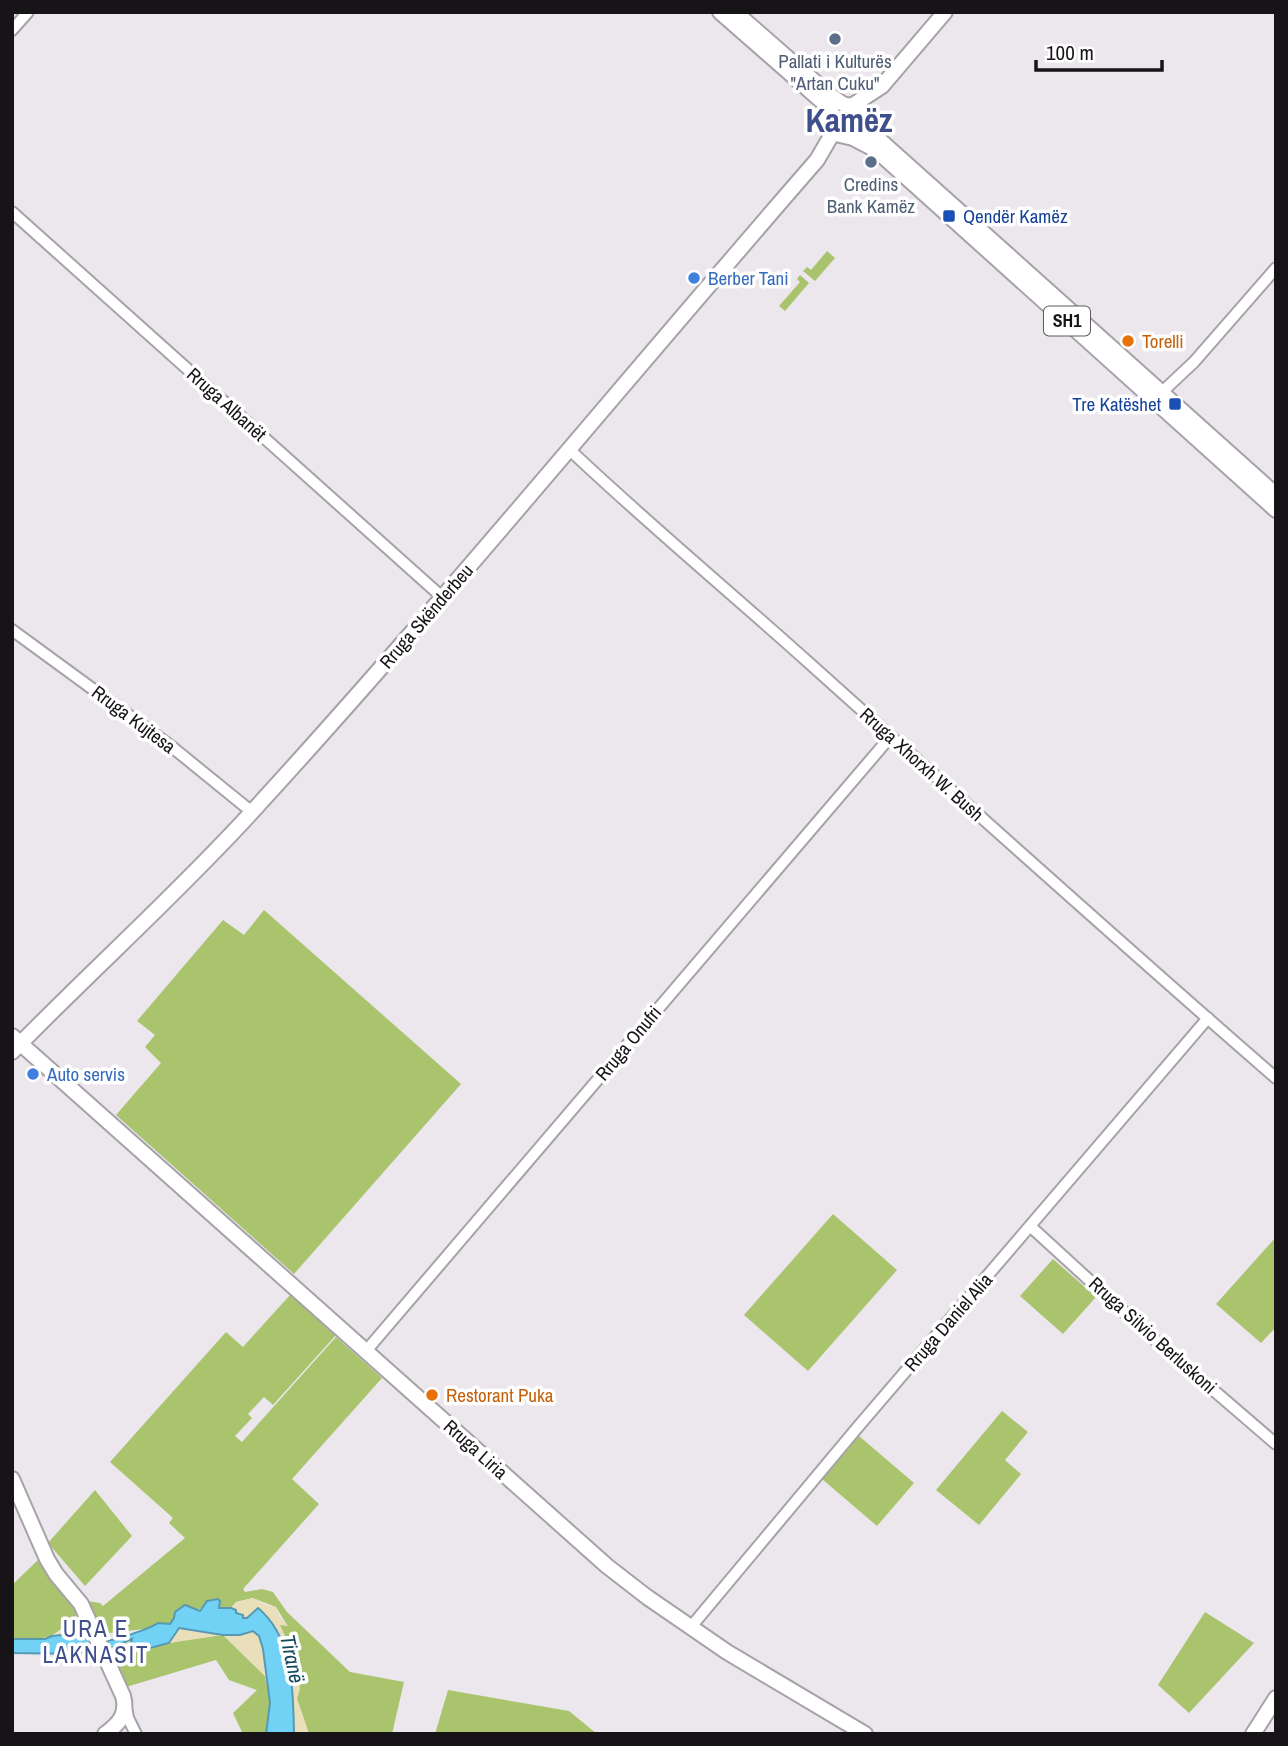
<svg xmlns="http://www.w3.org/2000/svg" width="1288" height="1746" viewBox="0 0 1288 1746" font-family="'Archivo Narrow',sans-serif">
<style>
.green{fill:#a9c46d}
.sand{fill:#e9dfba}
.water{fill:#71d2f5;stroke:#5699b2;stroke-width:2}
.lines{fill:none;stroke-linecap:round;stroke-linejoin:round}
.minor-casing{stroke:#a6a2a8;stroke-width:14}
.major-casing{stroke:#a6a2a8;stroke-width:18}
.minor{stroke:#fff;stroke-width:10}
.major{stroke:#fff;stroke-width:14}
.service-dot{fill:#5c6f8a;stroke:#fff;stroke-width:2.5}
.transit-dot{fill:#1a4fb4;stroke:#fff;stroke-width:2.5}
.shop-dot{fill:#3f7fe0;stroke:#fff;stroke-width:2.5}
.food-dot{fill:#e8710a;stroke:#fff;stroke-width:2.5}
.labels{text-anchor:middle;stroke-width:7;stroke-linejoin:round;paint-order:stroke}
.shield{fill:#fff;stroke:#5c5a5c;stroke-width:2}
.shield-label{font-size:18px;font-weight:bold;fill:#161416}
.service-label{font-size:19px;fill:#4e5e75;stroke:#fff}
.transit-label{font-size:19px;fill:#164399;stroke:#fff;text-anchor:start}
.shop-label{font-size:19px;fill:#366cbe;stroke:#fff;text-anchor:start}
.food-label{font-size:19px;fill:#c56008;stroke:#fff;text-anchor:start}
.street-label{font-size:19px;fill:#161416;stroke:#fff}
.water-label{font-size:21px;font-style:italic;fill:#0f495b;stroke:#fff}
.quarter-label{font-size:23px;letter-spacing:2px;fill:#3f4f8b;stroke:#fff}
.town-label{font-size:33px;font-weight:bold;fill:#3f4f8b;stroke:#fff}
</style>
<rect width="100%" height="100%" fill="#ebe7ed"/>
<path class="green" d="M840 120a9 9 0 1 1 18 0a9 9 0 1 1-18 0Z
M827 251 835 258 815 281 803 271 807 267 811 270Z
M800 275 809 283 785 311 779 306 800 282 797 279Z
M264 910 461 1084 294 1274 116 1115 161 1063 145 1047 155 1035 137 1021 223 920 244 935Z
M833 1214 897 1270 808 1371 744 1315Z
M1276 1237V1327L1261 1343 1216 1304Z
M1053 1259 1096 1297 1063 1334 1020 1296Z
M290 1295 336 1335 273 1405 264 1397 248 1414 252 1418 235 1436 242 1442 336 1337 382 1378 292 1479 319 1504 243 1589 245 1592 262 1589 273 1592 287 1612 350 1672 404 1682 392 1734H309L297 1699 290 1646 279 1624 287 1625 276 1607 253 1598 236 1602 230 1609 219 1608 220 1601 218 1599 207 1601C195 1619 181 1610 170 1624L158 1623 152 1628 102 1634 87 1601 100 1603 103 1606 185 1538 169 1523 173 1518 110 1462 226 1332 243 1347Z
M1002 1411 1028 1432 1005 1460 1021 1474 979 1525 936 1490Z
M859 1436 914 1483 877 1526 822 1479Z
M95 1490 132 1536 85 1586 48 1543Z
M38 1560 78 1614C51 1639 50 1640 12 1639V1585Z
M1205 1612 1254 1643 1189 1713 1158 1685Z
M223 1635 265 1676 270 1703 266 1734H243L233 1713 257 1690 229 1680 216 1660 126 1687 113 1658 190 1638Z
M448 1690 569 1711 597 1734H435Z"/>
<path class="sand" d="M253 1598 264 1604 276 1607 280 1618 288 1626 280 1625 296 1664 300 1689 297 1699 309 1734H294L292 1685 265 1613 258 1608 248 1618H243L231 1608 236 1602Z
M78 1614 88 1635 52 1636 60 1632Z
M179 1628 223 1635H240L253 1631C266 1640 264 1662 265 1676L223 1635 169 1643Z
M132 1639 130 1648 139 1651 113 1658 109 1649Z"/>
<path class="water" d="M218 1599 220 1601 219 1608H231L236 1610V1613L243 1615V1618H247L258 1608C294 1638 293 1690 294 1734H266L270 1703 263 1649 259 1636 253 1631 240 1635H223L179 1628 169 1643 139 1651 130 1648 132 1639 109 1649 105 1641C114 1641 151 1628 158 1623L170 1624 174 1618 175 1612 185 1605 200 1611 207 1601Z
M72 1634 88 1635 94 1647 78 1654 12 1653V1639H45L52 1636Z"/>
<g class="lines">
<g class="minor-casing">
<path id="minor" d="M12 30 28 12
M12 212 442 597
M1162 392 1194 362 1276 268
M570 450C647 523 729 591 808 662 963 801 1118 941 1276 1078
M12 630 172 747 252 812
M1030 1226 1147 1333 1276 1444
M366 1351 891 736
M690 1628 857 1428 1208 1018
M126 1707 128 1718 136 1734"/>
</g>
<g class="major-casing">
<path id="major" d="M720 12 825 104 834 116V127L840 135 853 138 876 150 1276 510
M735 12 831 96C836 99 841 104 846 105 858 107 864 108 866 121L862 133
M853 105 882 86 945 12
M866 124 874 135 1276 495
M12 1036 607 1566 647 1597 727 1652 865 1734
M12 1052C91 971 175 896 251 813 446 600 628 377 817 160L831 136 833 124
M12 1479 47 1559 56 1574 81 1604 123 1696C128 1714 119 1724 105 1734
M1253 1734 1276 1698"/>
</g>
<use href="#minor" class="minor"/>
<use href="#major" class="major"/>
</g>
<g class="service-dot">
<circle cx="835" cy="39" r="7"/>
<circle cx="871" cy="162" r="7"/>
</g>
<g class="transit-dot">
<rect x="942" y="209" width="14" height="14" rx="3.5"/>
<rect x="1168" y="397" width="14" height="14" rx="3.5"/>
</g>
<g class="shop-dot">
<circle cx="694" cy="278" r="7"/>
<circle cx="33" cy="1074" r="7"/>
</g>
<g class="food-dot">
<circle cx="1128" cy="341" r="7"/>
<circle cx="432" cy="1395" r="7"/>
</g>
<g class="labels">
<rect class="shield" x="1044" y="306.5" width="46" height="29" rx="5"/>
<g class="shield-label">
<text x="1067" y="327">SH1</text>
</g>
<g class="service-label">
<text x="835" y="68">Pallati i Kulturës<tspan x="835" dy="22">"Artan Cuku"</tspan></text>
<text x="871" y="191">Credins<tspan x="871" dy="22">Bank Kamëz</tspan></text>
</g>
<g class="transit-label">
<text x="963" y="223">Qendër Kamëz</text>
<text x="1161" y="411" text-anchor="end">Tre Katëshet</text>
</g>
<g class="shop-label">
<text x="708" y="285">Berber Tani</text>
<text x="47" y="1081">Auto servis</text>
</g>
<g class="food-label">
<text x="1142" y="348">Torelli</text>
<text x="446" y="1402">Restorant Puka</text>
</g>
<g class="street-label">
<text transform="translate(227 404) rotate(42)" y="7">Rruga Albanët</text>
<text transform="translate(426 616) rotate(-49)" y="7">Rruga Skënderbeu</text>
<text transform="translate(134 719) rotate(37)" y="7">Rruga Kujtesa</text>
<text transform="translate(922 764) rotate(42)" y="7">Rruga Xhorxh W. Bush</text>
<text transform="translate(628 1043) rotate(-50)" y="7">Rruga Onufri</text>
<text transform="translate(948 1322) rotate(-49)" y="7">Rruga Daniel Alia</text>
<text transform="translate(1153 1335) rotate(42)" y="7">Rruga Silvio Berluskoni</text>
<text transform="translate(476 1449) rotate(42)" y="7">Rruga Liria</text>
</g>
<g class="water-label">
<text transform="translate(292 1659) rotate(78)" y="7">Tiranë</text>
</g>
<g class="quarter-label">
<text x="96" y="1637">URA E<tspan x="96" dy="26">LAKNASIT</tspan></text>
</g>
<g class="town-label">
<text x="849" y="132">Kamëz</text>
</g>
</g>
<rect width="1288" height="1746" fill="none" stroke="#161416" stroke-width="28"/>
<path d="M1036 60v10h126v-10" fill="none" stroke="#161416" stroke-width="3.5"/>
<text x="1046" y="60" font-size="21" fill="#161416" stroke="#ffffff" stroke-width="5" paint-order="stroke">100 m</text>
</svg>
